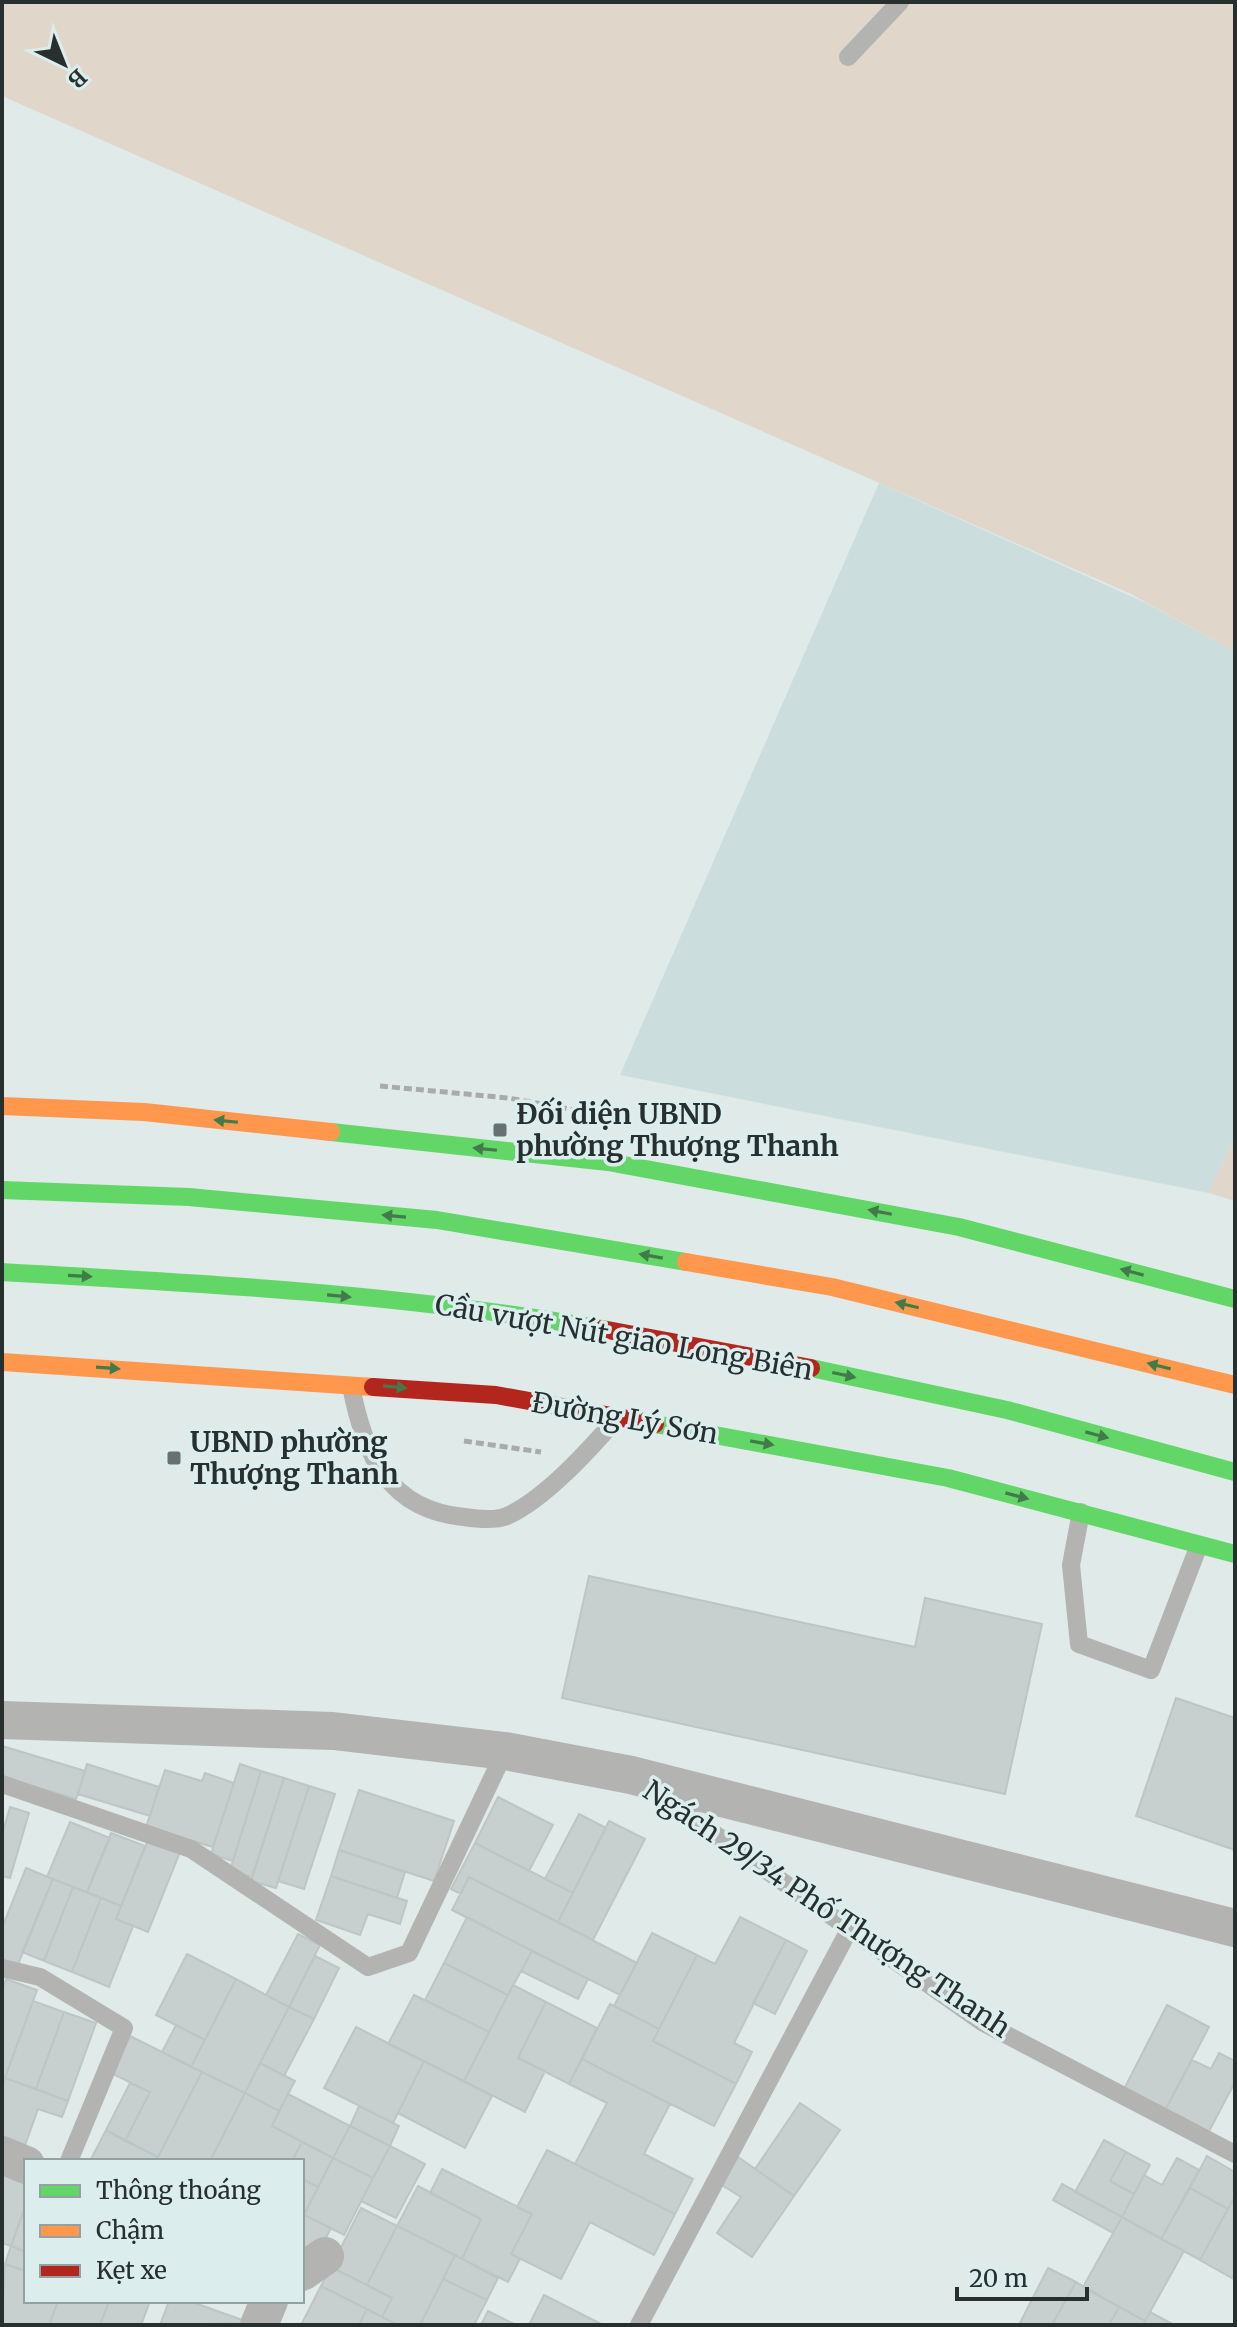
<svg xmlns="http://www.w3.org/2000/svg" width="1237" height="2327" viewBox="0 0 1237 2327" font-family="Merriweather,serif">
<style>
.built{fill:#cbdedd}
.green{fill:#e0d7ca}
.building{fill:#c7cfcf;stroke:#bdc6c5;stroke-width:2}
.lines{fill:none;stroke-linecap:round;stroke-linejoin:round}
.path{stroke:#a9abaa;stroke-width:5;stroke-dasharray:8 4;stroke-linecap:butt}
.lane{stroke:#b3b3b1;stroke-width:18}
.street{stroke:#b3b3b1;stroke-width:38}
.fast{stroke:#63d668;stroke-width:18}
.slow{stroke:#ff974d;stroke-width:18}
.jam{stroke:#b3261e;stroke-width:18}
.fast-bridge{stroke:#63d668;stroke-width:18}
.slow-bridge{stroke:#ff974d;stroke-width:18}
.jam-bridge{stroke:#b3261e;stroke-width:18}
.oneway{fill:#437a49}
.poi-dot{fill:#687070;stroke:#dbeeed;stroke-width:3}
.labels{text-anchor:middle;stroke-width:7;stroke-linejoin:round;paint-order:stroke}
.poi-label{font-size:28px;font-weight:bold;fill:#282f2f;stroke:#dbeeed;text-anchor:start}
.street-label{font-size:28px;fill:#282f2f;stroke:#dbeeed}
</style>
<rect width="100%" height="100%" fill="#dfeae9"/>
<path class="built" d="M879 483 1148 604 1235 652V1137L1209 1193 620 1075Z"/>
<path class="green" d="M2 2H1235V652L1131 594 2 96Z
M1235 1137V1201L1209 1193Z"/>
<path class="building" d="M589 1576 915 1647 925 1598 1042 1624 1005 1794 562 1698Z
M1176 1698 1235 1718V1850L1136 1816Z
M2 1746 85 1771 76 1799 2 1777Z
M87 1764 159 1787 150 1816 78 1794Z
M240 1764 261 1771 233 1861 211 1854Z
M165 1770 202 1781 205 1773 234 1783 213 1847 146 1827Z
M261 1771 284 1778 252 1877 230 1870Z
M284 1778 309 1786 276 1888 251 1881Z
M309 1786 335 1794 304 1889 278 1881Z
M359 1790 454 1821 434 1881 339 1850Z
M498 1797 553 1825 529 1871 475 1843Z
M10 1807 29 1813 10 1878 2 1876V1835Z
M579 1814 606 1828 573 1893 545 1879Z
M609 1821 645 1839 593 1940 558 1922Z
M70 1822 110 1838 87 1892 47 1877Z
M111 1833 145 1846 121 1906 87 1892Z
M148 1840 180 1852 148 1932 116 1919Z
M475 1843 573 1893 558 1922 469 1877 461 1894 451 1889Z
M339 1850 405 1872 397 1898 331 1876Z
M26 1868 53 1879 17 1967 2 1961V1928Z
M331 1876 407 1901 400 1924 368 1914 360 1935 316 1920Z
M469 1877 637 1963 620 1995 452 1910Z
M53 1879 73 1887 44 1961 22 1952Z
M73 1887 101 1898 72 1972 44 1961Z
M101 1898 121 1906 116 1919 133 1926 109 1987 72 1972Z
M467 1917 532 1951 508 1995 444 1963Z
M740 1917 786 1940 734 2043 752 2052 736 2084 653 2041 697 1955 715 1964Z
M652 1933 697 1955 659 2029 614 2006Z
M298 1934 320 1945 289 2007 266 1995Z
M786 1940 807 1951 775 2014 753 2003Z
M532 1951 588 1979 578 1999 521 1971Z
M187 1954 236 1979 205 2040 156 2015Z
M315 1956 339 1968 314 2019 289 2007Z
M444 1963 508 1995 489 2032 425 2000Z
M6 1979 37 1990 5 2078 2 2077V1991Z
M236 1979 289 2007 245 2093 191 2067Z
M513 1985 546 2002 518 2058 545 2071 525 2112 464 2081Z
M414 1995 489 2032 464 2081 388 2044Z
M33 2001 64 2012 36 2089 5 2078Z
M546 2002 597 2028 569 2084 518 2058Z
M610 2004 659 2029 653 2041 736 2084 714 2126 582 2059Z
M1167 2005 1209 2027 1163 2114 1122 2093Z
M289 2007 314 2019 284 2076 260 2063Z
M64 2012 96 2023 68 2101 36 2089Z
M176 2025 205 2040 191 2067 162 2052Z
M356 2027 424 2061 393 2123 324 2088Z
M130 2036 202 2072 158 2157 125 2141 150 2092 111 2073Z
M1219 2053 1235 2061V2082L1206 2137 1163 2114 1192 2060 1211 2069Z
M582 2059 670 2104 644 2154 693 2179 675 2214 575 2164 607 2103 569 2084Z
M424 2061 492 2096 465 2148 398 2113Z
M260 2063 295 2081 279 2111 245 2093Z
M202 2072 245 2093 210 2161H156Z
M5 2078 68 2101 62 2117 38 2109 23 2151 2 2143V2088Z
M130 2083 150 2092 125 2141 106 2130Z
M245 2093 279 2111 272 2126 302 2142 292 2161H210Z
M288 2094 350 2126 333 2158 272 2126Z
M800 2103 840 2130 794 2196 755 2169Z
M359 2106 399 2126 390 2146 350 2126Z
M350 2126 390 2146 373 2178 333 2158Z
M106 2130 158 2157 156 2161H90Z
M1104 2140 1126 2152 1110 2181 1134 2194 1122 2217 1075 2192Z
M302 2142 333 2158 318 2187 302 2179V2161H292Z
M390 2146 425 2164 396 2218 361 2201Z
M547 2150 675 2214 654 2255 590 2222 561 2279 511 2254 532 2214 517 2207Z
M1126 2152 1150 2165 1134 2194 1110 2181Z
M1207 2156 1235 2172V2196L1228 2209 1190 2188Z
M738 2157 794 2196 752 2257 717 2233 741 2197 720 2184Z
M333 2158 373 2178 344 2235 304 2215Z
M1177 2158 1199 2170 1161 2239 1122 2217 1144 2175 1162 2185Z
M2 2161 26 2169V2204L11 2246 2 2243Z
M442 2169 532 2214 511 2254 520 2259 508 2282 462 2259 481 2219 430 2193Z
M302 2179 318 2187 304 2215 302 2214Z
M1062 2184 1122 2217 1113 2233 1053 2200Z
M418 2186 481 2219 462 2259 397 2226Z
M1190 2188 1228 2209 1200 2260 1161 2239Z
M1235 2196V2271L1232 2278 1200 2260Z
M26 2204V2252L11 2246Z
M361 2208 397 2226 367 2285 331 2267Z
M302 2214 331 2228 316 2257 302 2250Z
M1122 2217 1184 2251 1145 2321 1083 2287Z
M397 2226 455 2255 420 2325H398L382 2317 392 2298 367 2285Z
M11 2246 26 2252V2271L5 2264Z
M455 2255 498 2278 487 2300 443 2279Z
M5 2264 26 2271V2301H58L49 2325H2Z
M331 2267 392 2298 382 2317 321 2286Z
M1048 2268 1076 2282 1052 2325H1019Z
M443 2279 487 2300 474 2325H420Z
M1076 2282 1119 2307 1109 2325H1052Z
M321 2286 367 2309 359 2325H301Z
M544 2295 603 2325H529Z
M58 2301H109L100 2325H49Z
M109 2301H150L141 2325H100Z
M169 2301H189L251 2323 160 2325Z
M1119 2307 1145 2321 1143 2325H1109Z
M367 2309 382 2317 398 2325H359Z
M488 2311 516 2325H481Z
M1150 2312 1174 2325H1143Z"/>
<g class="lines">
<path class="path" d="M380 1086 508 1098 581 1111
M464 1441 541 1452"/>
<path class="lane" d="M848 57 900 2
M351 1386C364 1454 388 1510 464 1517 477 1519 495 1521 507 1516 545 1499 590 1449 617 1418
M1081 1512 1071 1565 1079 1644 1151 1670 1199 1545
M2 1784 191 1849 368 1967 409 1953 505 1751
M655 1792 982 2022 1235 2154
M2 1968 40 1977 124 2028 69 2161
M639 2325 849 1930"/>
<path class="street" d="M2 1720 333 1731 505 1751 631 1775 1235 1928
M2 2155 26 2165
M302 2272 325 2256
M259 2325 269 2301"/>
<path class="fast" d="M331 1132 608 1162 959 1227 1235 1299
M655 1424 948 1478 1235 1554"/>
<path class="slow" d="M2 1106 144 1112 331 1132
M2 1362 373 1387"/>
<path class="jam" d="M373 1387 496 1395 655 1424"/>
<path class="fast-bridge" d="M2 1190 189 1197 437 1220 686 1262
M2 1272C202 1283 404 1294 602 1329
M811 1368 1007 1410 1235 1472"/>
<path class="slow-bridge" d="M686 1262 832 1287 1235 1385"/>
<path class="jam-bridge" d="M602 1329 811 1368"/>
</g>
<defs><path id="oneway-solid" d="M-6-.8H1V-3.2L6.5 0L1 3.2V.8H-6Z" transform="scale(2)"/></defs>
<g class="oneway">
<use href="#oneway-solid" transform="translate(226 1121) rotate(-174)"/>
<use href="#oneway-solid" transform="translate(485 1149) rotate(-174)"/>
<use href="#oneway-solid" transform="translate(880 1212) rotate(-169)"/>
<use href="#oneway-solid" transform="translate(394 1216) rotate(-175)"/>
<use href="#oneway-solid" transform="translate(651 1256) rotate(-170)"/>
<use href="#oneway-solid" transform="translate(1132 1272) rotate(-165)"/>
<use href="#oneway-solid" transform="translate(80 1276) rotate(3)"/>
<use href="#oneway-solid" transform="translate(339 1296) rotate(5)"/>
<use href="#oneway-solid" transform="translate(907 1305) rotate(-167)"/>
<use href="#oneway-solid" transform="translate(1159 1366) rotate(-166)"/>
<use href="#oneway-solid" transform="translate(108 1368) rotate(4)"/>
<use href="#oneway-solid" transform="translate(844 1375) rotate(12)"/>
<use href="#oneway-solid" transform="translate(395 1387) rotate(5)"/>
<use href="#oneway-solid" transform="translate(1097 1435) rotate(15)"/>
<use href="#oneway-solid" transform="translate(762 1443) rotate(10)"/>
<use href="#oneway-solid" transform="translate(1017 1496) rotate(15)"/>
</g>
<g class="poi-dot">
<rect x="492" y="1122" width="16" height="16" rx="4"/>
<rect x="166" y="1450" width="16" height="16" rx="4"/>
</g>
<g class="labels">
<g class="poi-label">
<text x="516" y="1124">Đối diện UBND<tspan x="516" dy="32">phường Thượng Thanh</tspan></text>
<text x="190" y="1452">UBND phường<tspan x="190" dy="32">Thượng Thanh</tspan></text>
</g>
<g class="street-label">
<text transform="translate(624 1337) rotate(10)" y="10">Cầu vượt Nút giao Long Biên</text>
<text transform="translate(625 1418) rotate(10)" y="10">Đường Lý Sơn</text>
<text transform="translate(827 1909) rotate(34)" y="10">Ngách 29/34 Phố Thượng Thanh</text>
</g>
</g>
<rect width="1237" height="2327" fill="none" stroke="#282f2f" stroke-width="8"/>
<rect x="24" y="2159" width="280" height="144" fill="#dbeeed" stroke="#93a2a1" stroke-width="2"/>
<rect x="40" y="2185" width="40" height="12" fill="#63d668" stroke="#93a2a1" stroke-width="2"/>
<text x="96" y="2199" font-size="24" fill="#282f2f">Thông thoáng</text>
<rect x="40" y="2225" width="40" height="12" fill="#ff974d" stroke="#93a2a1" stroke-width="2"/>
<text x="96" y="2239" font-size="24" fill="#282f2f">Chậm</text>
<rect x="40" y="2265" width="40" height="12" fill="#b3261e" stroke="#93a2a1" stroke-width="2"/>
<text x="96" y="2279" font-size="24" fill="#282f2f">Kẹt xe</text>
<g transform="translate(64 64) rotate(137)" stroke="#dbeeed" stroke-width="6" paint-order="stroke">
<path d="M0-6L14 30L0 20L-14 30Z" fill="#282f2f"/>
<text y="-12" font-size="22" font-weight="bold" text-anchor="middle" fill="#282f2f">B</text>
</g>
<path d="M957 2287v12h130v-12" fill="none" stroke="#282f2f" stroke-width="4"/>
<text x="969" y="2287" font-size="24" fill="#282f2f" stroke="#dbeeed" stroke-width="6" paint-order="stroke">20 m</text>
</svg>
